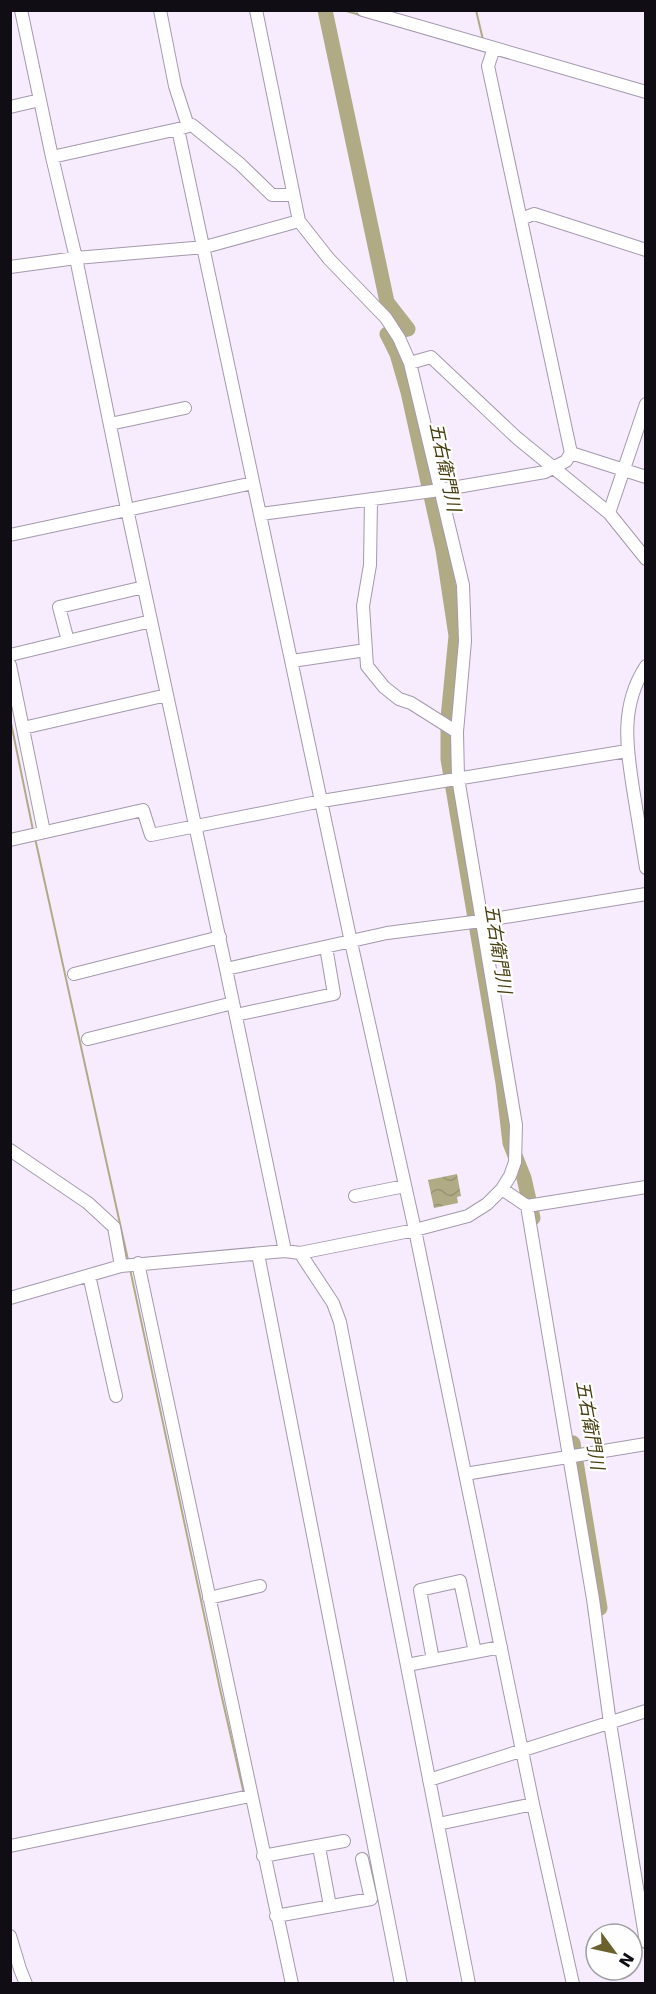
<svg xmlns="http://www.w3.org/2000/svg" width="656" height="1994" viewBox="0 0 656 1994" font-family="'DejaVu Sans','Noto Sans JP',sans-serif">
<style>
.water{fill:url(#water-waves)}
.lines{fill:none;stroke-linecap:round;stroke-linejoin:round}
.stream{stroke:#b1ab85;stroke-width:2}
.river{stroke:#b1ab85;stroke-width:15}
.minor-casing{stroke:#a499ad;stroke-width:14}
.minor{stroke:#fff;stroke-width:12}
.labels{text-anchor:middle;stroke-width:4.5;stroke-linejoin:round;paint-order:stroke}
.water-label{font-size:18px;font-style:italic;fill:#463e0e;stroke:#fefefe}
</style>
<defs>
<pattern id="water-waves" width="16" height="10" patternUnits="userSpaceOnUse" patternTransform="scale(1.5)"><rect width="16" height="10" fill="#b1ab85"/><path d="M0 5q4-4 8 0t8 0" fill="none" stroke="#979272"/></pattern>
</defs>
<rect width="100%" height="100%" fill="#f6ecfe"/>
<path class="water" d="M457 1174 461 1196 457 1197 458 1203 434 1208 428 1180Z"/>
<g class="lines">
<path class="stream" d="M343 10 363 16
M476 10 483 40
M10 718 33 830
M35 838 128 1260
M130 1269 220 1689 244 1794"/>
<path class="river" d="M325 10 387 302 408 329 387 334 397 354 408 392 443 550 456 636 448 718V759L503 1083 510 1143 524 1178 533 1218
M573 1443 600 1608"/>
<g class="minor-casing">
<path id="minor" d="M21 10 52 157 76 258 127 509 226 969 285 1251
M160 10 175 86 188 126
M363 10 646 92
M494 48 488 66 571 453 646 477
M10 107 40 100
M178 129 351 942 415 1230 533 1804 573 1984
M52 157 178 129 192 125 240 164 272 195H293
M521 219 534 214 646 250
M10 267 76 258 205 247 299 221
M410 363 431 357 517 438 609 513 646 559
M110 424 185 408
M371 499 370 565 363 606 367 666 384 687 399 699 411 703 457 732
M609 513 646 404
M261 514 440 490 545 472 566 461 571 453
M10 535 253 483
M68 641 59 607 144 587
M10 655 151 621
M292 661 366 650
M10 665 44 832
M646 666C619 707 627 750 634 795 638 820 642 844 646 868
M23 728 167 695
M10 840 143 810 151 835 322 801 627 751
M226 969 387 933 481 921 646 894
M74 974 220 937
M236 1015 334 994 326 947
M88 1039 233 1003
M10 1150 88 1203 114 1227 121 1266
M502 1189 527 1206 593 1599 610 1723 646 1942
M355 1196 405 1186
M527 1206 646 1187
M300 1253 333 1303 340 1322 469 1984
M258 1254 401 1984
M138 1263 292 1984
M89 1275 116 1396
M10 1298 121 1266 285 1251 300 1253 415 1230 468 1216 487 1204 502 1189 510 1176 515 1162 516 1125 458 778 457 732 465 641 463 585 410 363 399 338 386 318 329 259 299 221 256 10
M465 1474 646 1444
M209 1598 260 1586
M433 1660 420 1590 460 1581 475 1652
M407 1665 501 1647
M429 1780 646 1711
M438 1824 533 1804
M10 1846 250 1796
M319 1847 330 1906
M263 1856 344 1841
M276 1916 371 1899 362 1859
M10 1936 20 1969 26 1984"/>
</g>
<use href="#minor" class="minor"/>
</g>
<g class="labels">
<g class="water-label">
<text transform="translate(445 467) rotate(78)" y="6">五右衛門川</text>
<text transform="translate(498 949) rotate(81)" y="6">五右衛門川</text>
<text transform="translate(590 1425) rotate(80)" y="6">五右衛門川</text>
</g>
</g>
<rect width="656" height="1994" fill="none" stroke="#110d14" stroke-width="24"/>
<g transform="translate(614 1952) rotate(123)"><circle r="28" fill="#fefefe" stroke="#9f9ea0" stroke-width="1.5"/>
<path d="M0-4.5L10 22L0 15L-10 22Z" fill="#6a612d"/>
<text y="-9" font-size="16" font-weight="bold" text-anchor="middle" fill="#110d14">N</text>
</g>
</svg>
